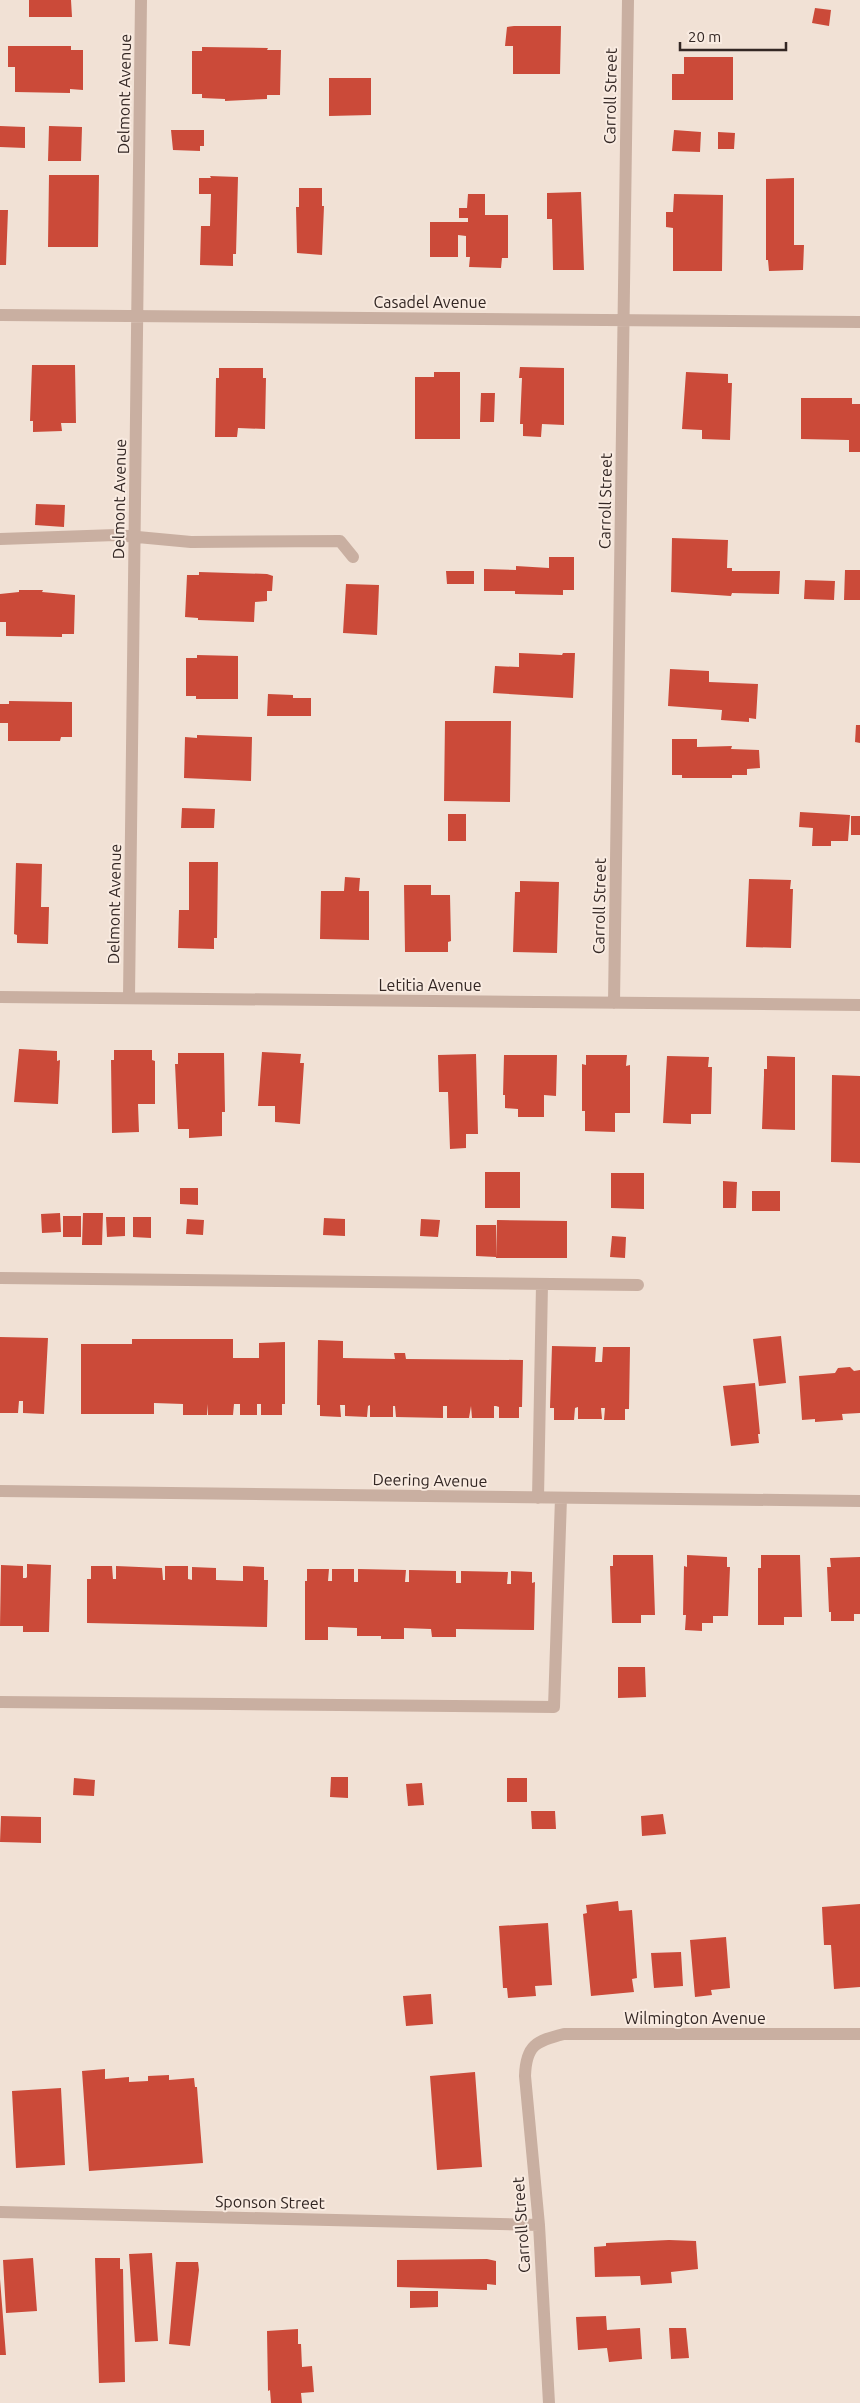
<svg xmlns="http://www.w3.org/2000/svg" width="860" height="2403" viewBox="0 0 860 2403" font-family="Ubuntu,sans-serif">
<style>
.building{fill:#cb4a39}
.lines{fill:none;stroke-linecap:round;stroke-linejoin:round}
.minor{stroke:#c9afa1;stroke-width:12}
.labels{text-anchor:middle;stroke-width:4;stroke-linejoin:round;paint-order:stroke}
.street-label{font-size:16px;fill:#332724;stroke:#f9ebe1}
</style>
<rect width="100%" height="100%" fill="#f1e1d5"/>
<path class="building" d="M29 0H71L72 17H29Z
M815 8 831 10 829 26 812 23Z
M514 26H561L560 74H513V46H505L507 27Z
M8 46H71V50H83V90L70 89V93L15 92V67H8Z
M202 47 268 48 267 50H281L280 95H267V99L225 101V99L202 98V94H192V51H202Z
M684 57H733V100H672V74H684Z
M329 78H371V115L329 116Z
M0 126 25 127V148L0 147Z
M49 126 82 127 81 161H48Z
M171 130H204V146H200V151L173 150Z
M674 130 701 132 700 152 672 151Z
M718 132 735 133 734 149H718Z
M49 175H99L98 247H48Z
M210 176 238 177 236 254H233V266L200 265 201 226H210L211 194H199V178H211Z
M794 178V245H804L803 270 769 271 768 260H766V179Z
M299 188H322V206H324L322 255 297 253 296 207H299Z
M581 192 584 270H553L552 219H547V193Z
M468 194H485V215H508V258H502L501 268 469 267 470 257H466V236L458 235V257H430V222H468V218H459V208H467Z
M674 194 723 195 722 271H673V228L666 227V212H673Z
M0 210H8L6 265H0Z
M32 365H75L76 423H61L62 431 33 432V421H30Z
M520 367 564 368V425L542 424 541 437 523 436V424H520L522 378H519Z
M219 368H263V378H266L265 429 238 428 237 437H215L216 378H219Z
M434 372H460V439H415V377H434Z
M686 372 728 374V383H732L730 440 702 439V430L682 429Z
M481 393H495L494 422H480Z
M801 398H852V404H860V452H849V440L801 439Z
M36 504 65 505 64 527 35 525Z
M672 538 728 540 727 568H732V571H780L779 594 732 593 731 596 671 592Z
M549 557H574V590H563V595L515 594V591H484V569L516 570V566L549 568Z
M845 570H860V600H844Z
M446 571H474V584H447Z
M199 572 267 574 273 576 272 591H267V601L255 602 254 622 198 620V618L185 617 187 575H199Z
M805 580 835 581 834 600 804 599Z
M346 584 379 585 377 635 343 633Z
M19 590H43L42 592 75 595 74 634H62V637L6 636V622H0V594L19 592Z
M519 653 562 655 563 653H575L573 698 493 693 495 666 519 667Z
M197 655 238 656V699H196V696H186V658H197Z
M670 669 709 671V682L758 684 756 719 749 718V722L721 720 722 710 668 706Z
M268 694 293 695V698H311V716H267Z
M9 701 72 702V737H61L60 741H8V723H0V704H9Z
M445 721H511L510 802 444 801Z
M856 725H860V743L855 742Z
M197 735 252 737 251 781 184 778 185 737 197 738Z
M672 739H697V747L732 746 731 749 759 750 760 768 747 769V775H732V778H682V775H672Z
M182 808 215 809 214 828H181Z
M800 812 850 815 848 841H831V846H812L813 828 799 827Z
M448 814H466V841H448Z
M851 816H860V835H851Z
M189 862H218L217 938H214V949L178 948 179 910H189Z
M16 863 42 864 41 907H49L48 944 17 943V935L14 934Z
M345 877 360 878 359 891H369V940L320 939 321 891H344Z
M749 879 791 880 790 889H793L791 948 746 947Z
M520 881 559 882 557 953 513 952 515 892H520Z
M404 885H431V895H450L451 941 448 942V952H405Z
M19 1049 57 1051V1061L60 1060 58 1104 14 1102Z
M114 1050H152V1060L155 1061V1104H138L139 1132 112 1133 111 1060H114Z
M262 1052 301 1054 300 1063H304L300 1124 275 1122V1106H258Z
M178 1053H224L225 1112H222V1136L189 1138V1129H178L175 1064H178Z
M476 1054 478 1134H466V1148L450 1149 448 1092H439L438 1055Z
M504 1055H557L556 1096 544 1095V1117H518V1109L505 1108V1095H503Z
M586 1055H627L626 1066 630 1065V1113H615V1132L585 1131V1111H582V1064L586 1065Z
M667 1056 709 1057 708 1067H712L711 1114H691V1124L663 1123Z
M767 1056 795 1057V1130L762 1129 764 1075V1069H767Z
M832 1075 860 1076V1163L831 1162Z
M485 1172H520V1208H485Z
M611 1173H644V1209L611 1208Z
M723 1181 737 1182 736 1208H723Z
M180 1188H198V1205L180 1204Z
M752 1191H780V1211H752Z
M60 1213 61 1232 42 1233 41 1214Z
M83 1213H103L102 1245H82Z
M63 1216H81V1237H63Z
M106 1217H125V1236L107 1237Z
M133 1217H151V1238L133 1237Z
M324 1218 345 1219V1236L323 1235Z
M187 1219 204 1220 203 1235 186 1234Z
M421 1219 440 1220 438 1237 420 1236Z
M497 1220 567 1221V1258H496Z
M476 1225H496V1257L476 1256Z
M612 1236 626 1237 625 1258 610 1257Z
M781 1336 786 1383 759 1386 753 1339Z
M0 1337 48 1338 44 1414 23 1413V1401H19L18 1413H0Z
M132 1339H233V1358H259V1343L285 1342V1404H282V1415H261V1404H257V1415H240V1404H234L233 1415H208V1404L207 1415H183V1404L154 1403V1414H81V1344H132Z
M318 1340 343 1341V1358L395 1359 394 1353H405L406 1359 523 1360 522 1407H519V1418H499V1407L496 1406H494V1418H472L471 1406 469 1418H447V1406H443V1418L396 1417 395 1406H393V1417H370V1405L368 1406 367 1417 345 1416V1405H340L341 1417 320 1416V1405H317Z
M552 1346 596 1347 595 1362H602L603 1347H630L629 1409H625V1420H604L605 1408H601L602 1419H578V1407L575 1408 574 1420H554V1408H550Z
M850 1367 854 1371 860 1370V1413L842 1414 843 1420 815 1422V1419L802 1420 799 1376 835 1373 838 1368Z
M755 1383 760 1434H758L759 1443 731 1446 723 1386Z
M613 1555H653L655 1615H641V1623H612L610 1566H613Z
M687 1555 727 1557V1567H730L728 1616H713V1623H702V1631L685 1630 686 1615H683L684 1566 687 1567Z
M761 1555H800L802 1617H784V1625H758V1568H761Z
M860 1557V1614H854V1621H831V1612H829L827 1567H831L830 1558Z
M27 1564 51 1565 49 1632H23V1626H0L1 1565 23 1566V1578H26L27 1577Z
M91 1566H112L113 1579H116V1566L162 1568 163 1580H165V1566H188V1579L192 1580V1567L216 1568V1580L243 1581V1566L264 1567V1580H268L267 1627 87 1623V1579H91Z
M307 1569H329L328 1581H332V1569H354V1582H358V1569L406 1570 405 1582H409V1570L456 1571V1583H461V1571L508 1572 507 1584H511V1571L532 1572V1583L535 1582 534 1630 456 1629V1637H432L431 1629 404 1628V1639H381V1636H357V1628L328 1627V1640H305V1581H307Z
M618 1667H645L646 1697 618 1698Z
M331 1777H348V1798L330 1797Z
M74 1778 95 1780 94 1796 73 1795Z
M507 1778H527V1802H507Z
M422 1783 424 1805 408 1806 406 1784Z
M531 1811H555L556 1829H532Z
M663 1814 666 1834 642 1836 641 1816Z
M1 1816 41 1817V1843L0 1842Z
M618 1901 619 1911 632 1910 637 1978 632 1979 634 1992 591 1996 583 1914 587 1913 586 1905Z
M860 1904V1987L834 1989 831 1945H824L822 1907Z
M548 1923 552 1985 535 1986 536 1996 508 1998 507 1988H503L499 1926Z
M726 1937 730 1988 711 1990 712 1995 695 1997 690 1940Z
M681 1952 683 1986 654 1988 651 1953Z
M431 1994 433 2024 406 2026 403 1996Z
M105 2069V2079L129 2077V2082L148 2081V2076L169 2075V2080L194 2078 195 2087H197L203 2163 89 2171 82 2071Z
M475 2072 482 2167 437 2170 430 2076Z
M61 2088 65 2165 16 2168 12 2091Z
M669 2240 696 2241 698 2269 671 2272 672 2283 641 2285 640 2276 595 2277 594 2247 606 2246V2243Z
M152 2253 158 2341 135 2342 129 2254Z
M33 2258 37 2311 6 2313 3 2260Z
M95 2258H120V2269H123L125 2382 99 2383Z
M487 2259 496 2261V2285L487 2284V2290L397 2287V2260Z
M176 2262H198L199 2270 190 2346 169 2344Z
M0 2279 6 2355H0Z
M410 2291H438V2307L410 2308Z
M606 2316 607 2330 640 2328 642 2359 609 2362 607 2348 578 2350 576 2317Z
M669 2328H686L689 2358 671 2359Z
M298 2329V2344H301L302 2367 312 2366 314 2392 301 2393 302 2403H271L270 2390 268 2391 267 2331Z"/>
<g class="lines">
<path class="minor" d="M0 315 860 322
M0 539 116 535 191 542 340 541 353 557
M0 997 860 1005
M129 998 141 0
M614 1003 628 0
M0 1278 638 1285
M0 1491 860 1501
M538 1498 542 1284
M0 1702 554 1707 561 1498
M0 2212 539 2225
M549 2403 539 2225 525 2076C526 2045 536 2041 564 2034H860"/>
</g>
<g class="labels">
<g class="street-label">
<text transform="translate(124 94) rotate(-89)" y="6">Delmont Avenue</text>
<text transform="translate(610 96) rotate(-89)" y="6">Carroll Street</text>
<text x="430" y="308">Casadel Avenue</text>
<text transform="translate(119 499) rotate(-89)" y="6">Delmont Avenue</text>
<text transform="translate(605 501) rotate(-89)" y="6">Carroll Street</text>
<text transform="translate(114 904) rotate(-89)" y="6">Delmont Avenue</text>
<text transform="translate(599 906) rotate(-89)" y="6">Carroll Street</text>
<text x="430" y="991">Letitia Avenue</text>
<text transform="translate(430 1480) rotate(1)" y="6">Deering Avenue</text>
<text x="695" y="2024">Wilmington Avenue</text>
<text transform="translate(270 2202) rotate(1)" y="6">Sponson Street</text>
<text transform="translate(521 2225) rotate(-94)" y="6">Carroll Street</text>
</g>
</g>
<path d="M680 42v8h106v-8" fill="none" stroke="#332724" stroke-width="2.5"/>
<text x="688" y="42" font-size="15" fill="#332724" stroke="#f9ebe1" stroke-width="4" paint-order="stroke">20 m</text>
</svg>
